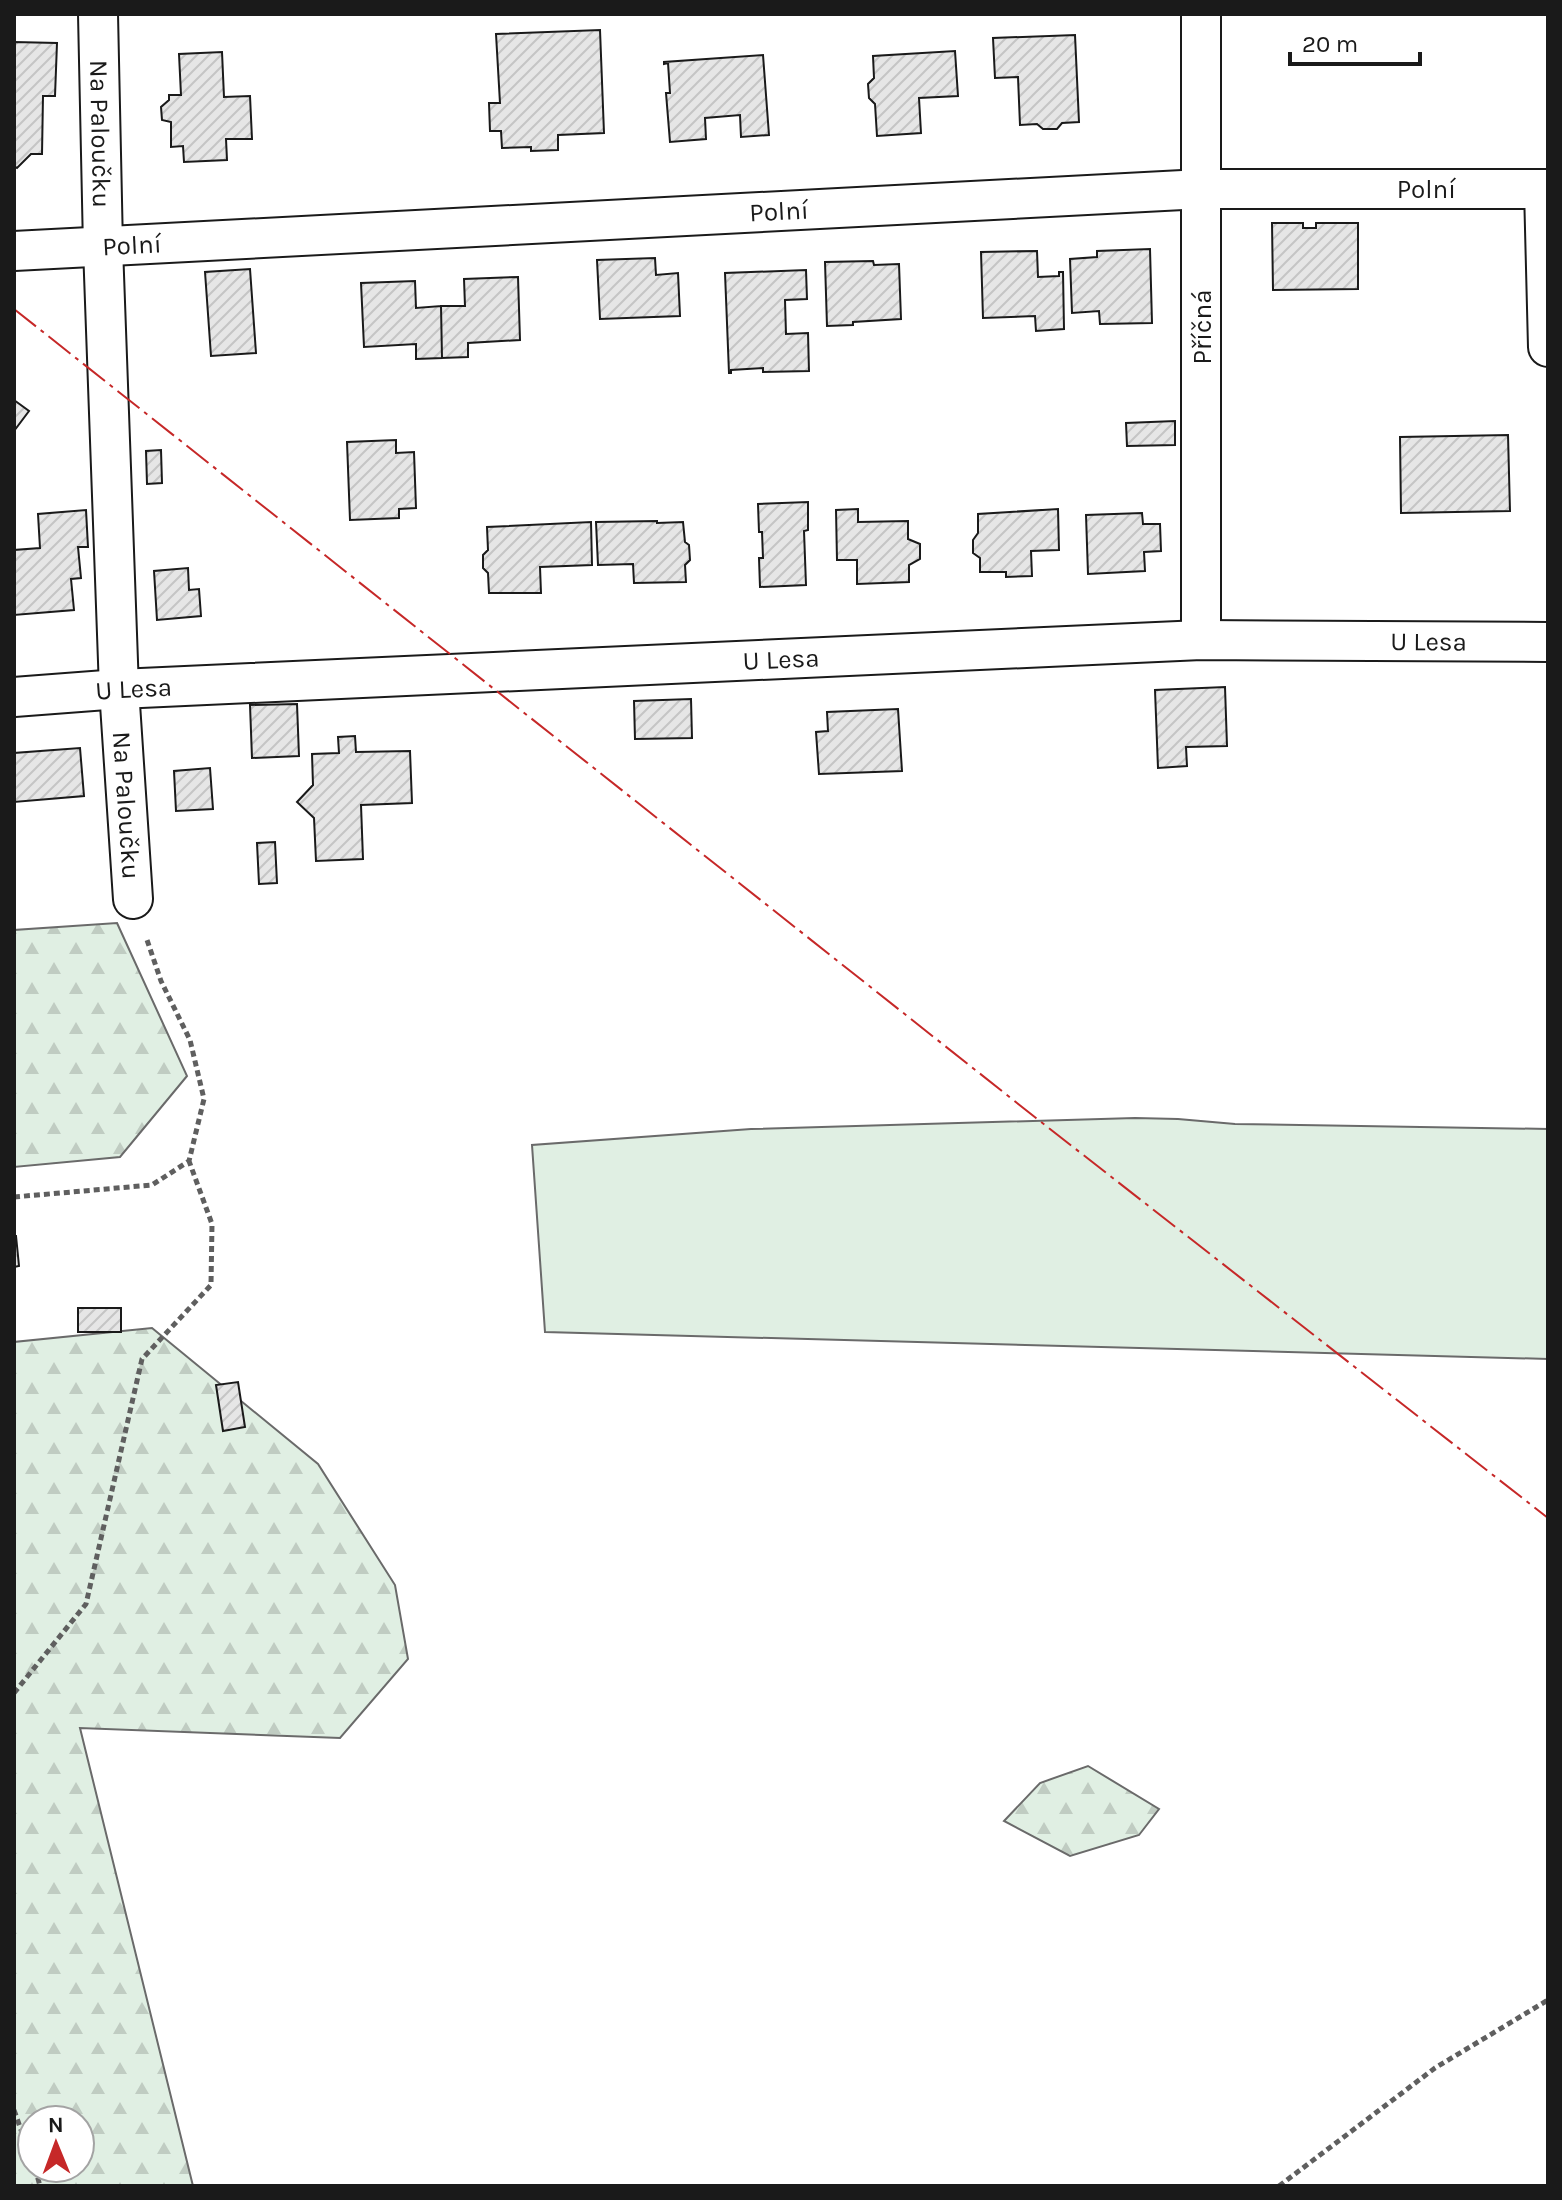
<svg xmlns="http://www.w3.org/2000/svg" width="1562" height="2200" viewBox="0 0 1562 2200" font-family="Karla,sans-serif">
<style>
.green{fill:#e0efe3;stroke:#6a6a6a;stroke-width:2}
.forest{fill:url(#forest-firs);stroke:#6a6a6a;stroke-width:2;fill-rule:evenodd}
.building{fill:url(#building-hatch);stroke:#1a1a1a;stroke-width:2}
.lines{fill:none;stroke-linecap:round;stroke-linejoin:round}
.minor-casing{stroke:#1a1a1a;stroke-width:42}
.path{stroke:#5f5f5f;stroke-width:5;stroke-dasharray:6 4;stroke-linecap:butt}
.minor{stroke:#fff;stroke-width:38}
.power{stroke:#c62828;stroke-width:2;stroke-dasharray:28 6 4 6;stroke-linecap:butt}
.labels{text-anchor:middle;stroke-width:6;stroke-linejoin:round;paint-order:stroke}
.street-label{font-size:26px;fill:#1a1a1a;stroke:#fff}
</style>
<defs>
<pattern id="forest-firs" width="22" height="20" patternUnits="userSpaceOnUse" patternTransform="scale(2)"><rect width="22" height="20" fill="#e0efe3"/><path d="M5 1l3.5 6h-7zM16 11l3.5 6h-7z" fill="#c0ccc2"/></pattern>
<pattern id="building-hatch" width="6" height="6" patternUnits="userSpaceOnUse" patternTransform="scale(2)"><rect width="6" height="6" fill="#e6e6e6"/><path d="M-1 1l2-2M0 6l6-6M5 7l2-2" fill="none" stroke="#c5c5c5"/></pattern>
</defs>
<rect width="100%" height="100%" fill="#fff"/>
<path class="green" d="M1135 1118 1178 1119 1235 1124 1548 1129V1359L545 1332 532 1145 751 1129Z"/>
<path class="forest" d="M117 923 187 1076 120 1157 14 1167V930Z
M152 1328 318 1464 395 1585 408 1659 340 1738 80 1728 193 2186H14V1342ZM32 2120H80V2168H32Z
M1088 1766 1159 1809 1139 1835 1070 1856 1004 1821 1040 1783Z"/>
<path class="building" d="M600 30 604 133 558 135V150L531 151V147L502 148 501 131H490L489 103H500L496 34Z
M1075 35 1079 122 1062 123 1057 129H1043L1037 124 1020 125 1018 77 995 78 993 38Z
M14 42 57 43 55 96H43L42 154H31L17 168 14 166Z
M955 51 958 96 919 98 921 133 877 136 875 104 869 98 868 84 874 78 873 56Z
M222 52 224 97 250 96 252 139H226L227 160 184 162 183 146 171 147V122L162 120 161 107 169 100V95H181L179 54Z
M763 55 769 135 741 137 740 115 705 118 706 139 670 142 666 93H670L668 63 664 64V62Z
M1272 223H1303V228H1316V223H1358V289L1273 290Z
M1150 249 1152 323 1100 324 1099 311 1072 313 1070 259 1097 257V251Z
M1037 251 1038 277 1059 276V272H1063L1064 329 1036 331 1035 316 983 318 981 252Z
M655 258 656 275 678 273 680 316 600 319 597 260Z
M873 261 874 265 899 264 901 319 853 322V325L827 326 825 262Z
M250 269 256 353 211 356 205 272Z
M806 270 807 299 785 300 786 334 808 333 809 371 763 372V368L731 370V373H729L725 273Z
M518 277 520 340 468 343V357L442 358 441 306H465L464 279Z
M415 281 416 308 441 306 442 358 416 359V344L364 347 361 283Z
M14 400 29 411 14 431Z
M1175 421V445L1127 446 1126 423Z
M1508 435 1510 511 1401 513 1400 437Z
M396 440V453L414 452 416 508 399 509V518L350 520 347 442Z
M161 450 162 483 147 484 146 451Z
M808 502V530L804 531 806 585 760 587 759 558H763L762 532H759L758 504Z
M858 509V522L908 521V539L920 544V559L909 565V582L857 584V560H837L836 510Z
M1058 509 1059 550 1031 551 1032 576 1006 577V572H980V558L973 553V540L978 533V514Z
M86 510 88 547H78L81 578 71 579 74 610 14 615V550L40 548 38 514Z
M1142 513 1143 524H1160L1161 551 1144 552 1145 571 1088 574 1086 515Z
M657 521V523L683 522 685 542 689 545 690 560 685 565 686 582 634 583 633 564 598 565 596 522Z
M591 522 592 565 540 567 541 593H489L488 573 483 568V555L488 550 487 527Z
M188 568 189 590 199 589 201 616 157 620 154 571Z
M1225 687 1227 746 1186 747 1187 766 1158 768 1155 690Z
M691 699 692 738 635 739 634 701Z
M297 704 299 756 252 758 250 705Z
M898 709 902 771 819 774 816 732 828 731 827 712Z
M355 736 356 752 410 751 412 803 361 805 363 859 316 861 314 818 297 802 313 785 312 754 339 753 338 737Z
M80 748 84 796 14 802V753Z
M210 768 213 809 176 811 174 771Z
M275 842 277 883 259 884 257 843Z
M14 1236H16L19 1266 14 1267Z
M78 1308H121V1332H78Z
M238 1382 245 1427 223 1431 216 1385Z"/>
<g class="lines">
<g class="minor-casing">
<g id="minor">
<path id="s1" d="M98 14 103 247 119 689 133 899"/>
<path d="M1544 189 1548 347"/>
<path id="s2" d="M14 251 1202 189H1548"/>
<path d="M1201 640V14"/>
<path id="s3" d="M14 697 119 689 1201 640 1548 642"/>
</g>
</g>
<path class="path" d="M14 1197 152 1185 189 1161 204 1099 190 1040 161 981 146 937
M14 1693 86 1604 142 1359 211 1285 212 1224 189 1161
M14 2110 32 2161
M35 2168 40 2186
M1279 2186 1435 2068 1548 2000"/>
<use href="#minor" class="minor"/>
<path class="power" d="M14 309 1036 1118 1548 1518"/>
</g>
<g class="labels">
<g class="street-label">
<text dy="9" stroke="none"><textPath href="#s1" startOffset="120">Na Paloučku</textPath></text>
<text dy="9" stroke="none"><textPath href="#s2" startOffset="1414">Polní</textPath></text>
<text dy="9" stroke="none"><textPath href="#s2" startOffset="766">Polní</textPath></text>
<text dy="9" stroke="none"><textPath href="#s2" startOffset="118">Polní</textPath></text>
<text transform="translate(1202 327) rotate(-90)" y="9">Příčná</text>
<text dy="9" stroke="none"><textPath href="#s3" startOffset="1416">U Lesa</textPath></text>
<text dy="9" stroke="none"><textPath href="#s3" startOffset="768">U Lesa</textPath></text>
<text dy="9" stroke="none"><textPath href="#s3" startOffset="120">U Lesa</textPath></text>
<text dy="9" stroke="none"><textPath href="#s1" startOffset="792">Na Paloučku</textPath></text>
</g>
</g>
<rect width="1562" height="2200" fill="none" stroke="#1a1a1a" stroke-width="32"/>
<g transform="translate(56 2144) rotate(359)"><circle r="38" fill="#ffffff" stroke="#a3a3a3" stroke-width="2"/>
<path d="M0-6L14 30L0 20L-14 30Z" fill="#c62828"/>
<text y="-12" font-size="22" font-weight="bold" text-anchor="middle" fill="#1a1a1a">N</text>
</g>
<path d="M1290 52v12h130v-12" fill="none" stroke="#1a1a1a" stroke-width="4"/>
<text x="1302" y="52" font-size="24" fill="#1a1a1a" stroke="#ffffff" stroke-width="6" paint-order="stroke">20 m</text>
</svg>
